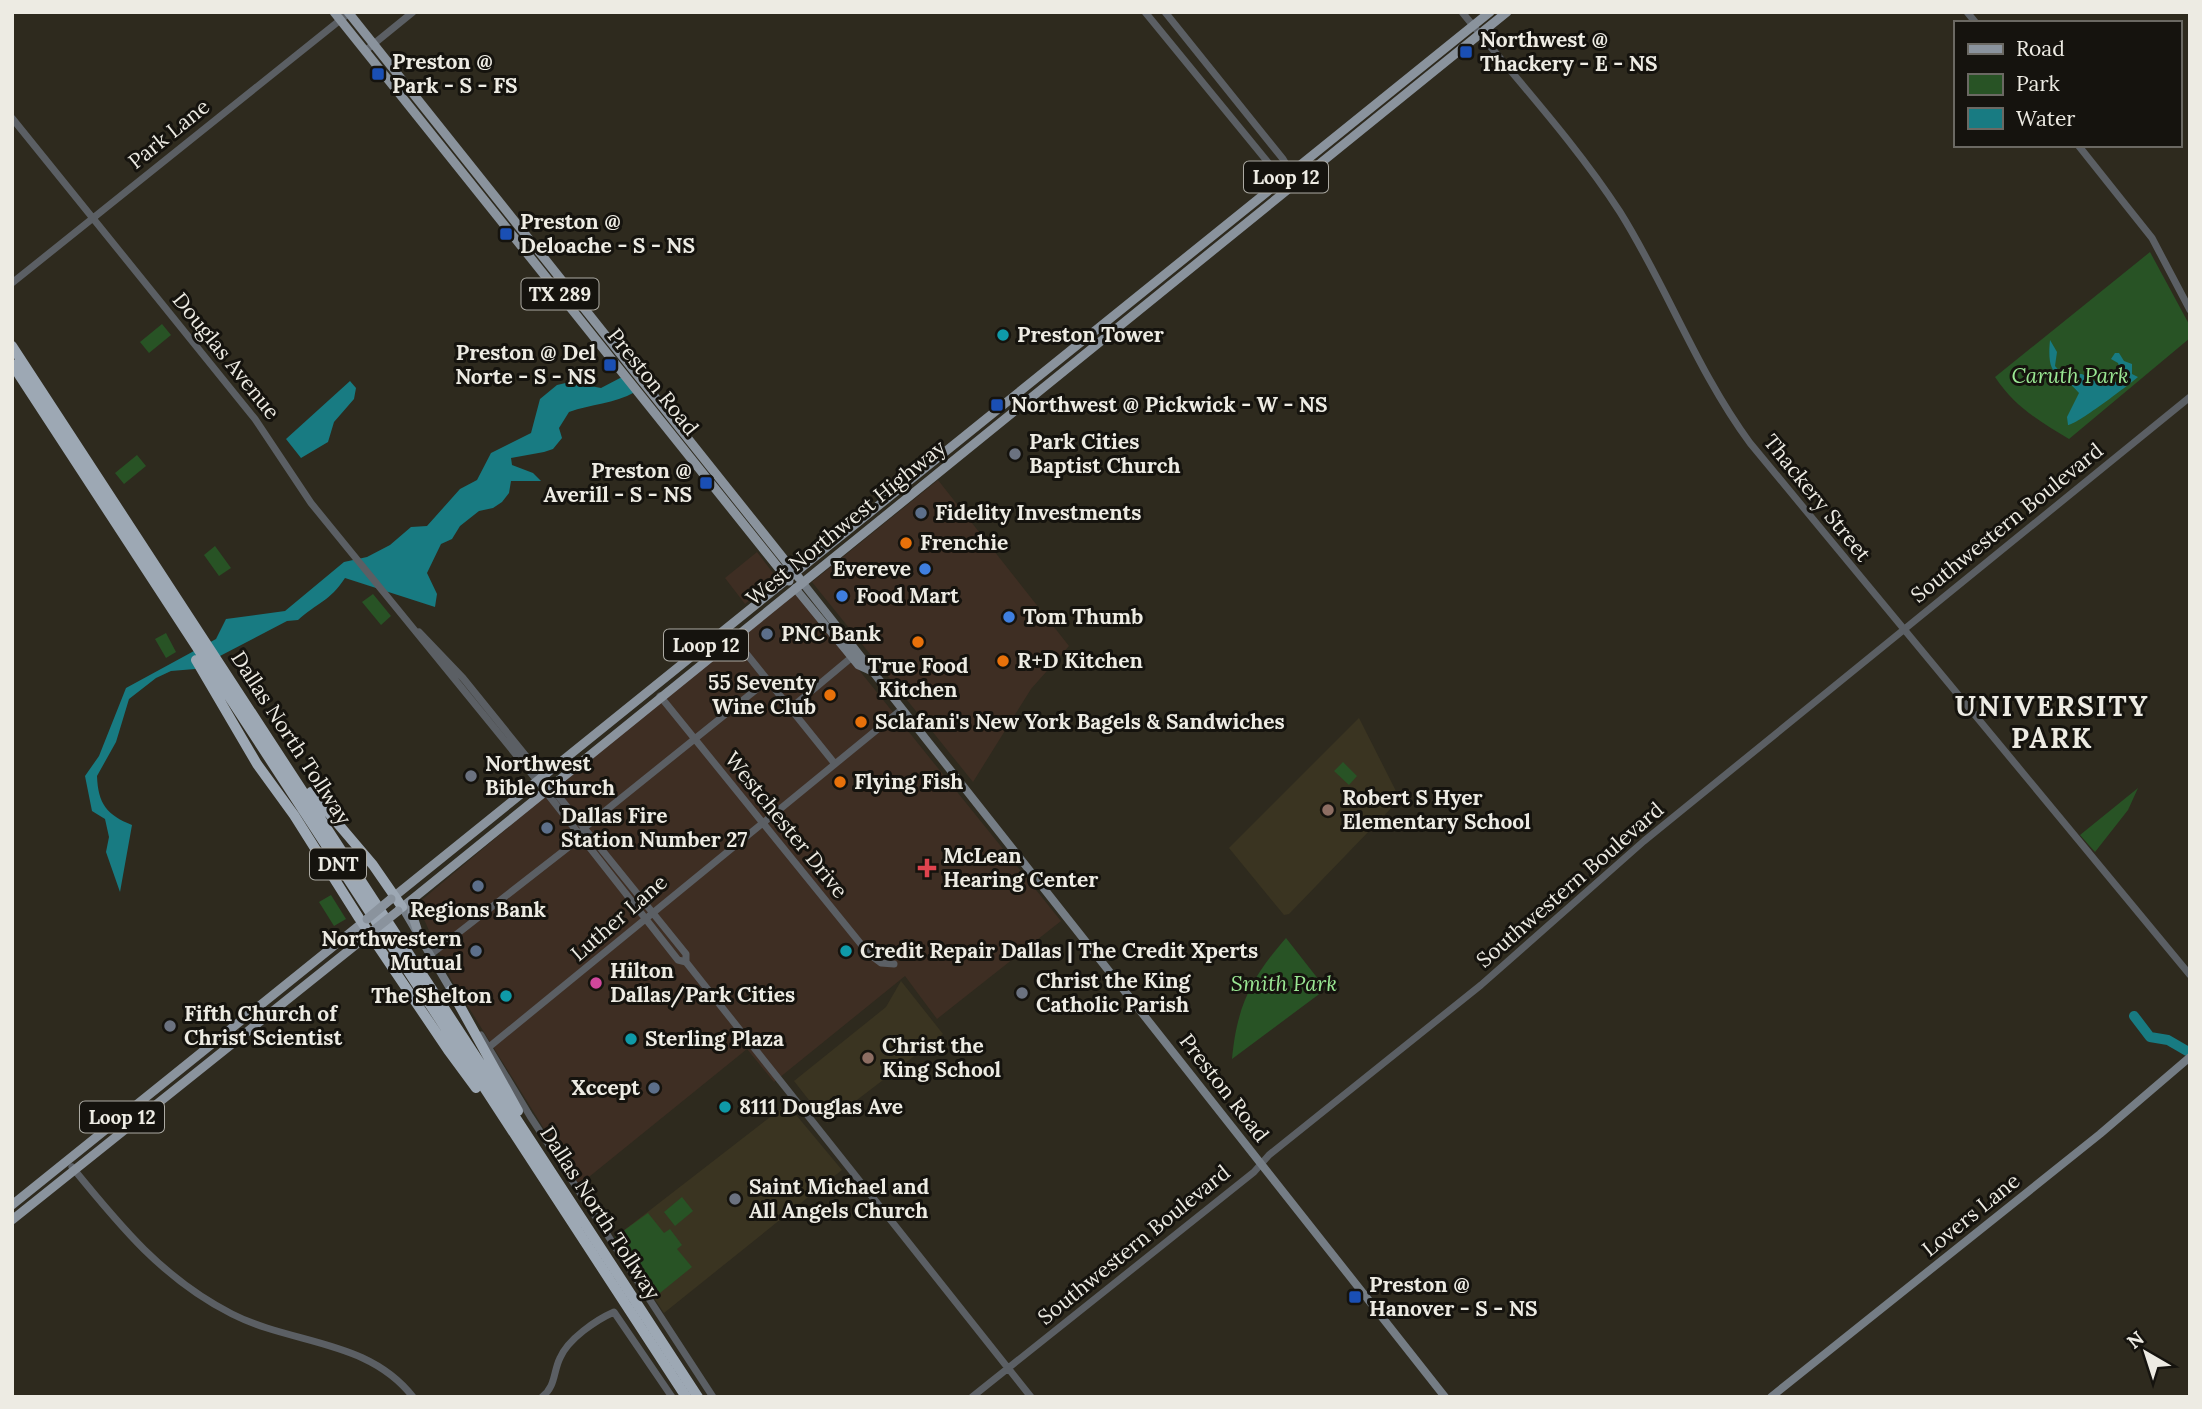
<svg xmlns="http://www.w3.org/2000/svg" width="2202" height="1409" viewBox="0 0 2202 1409" font-family="Lora,serif">
<style>
.commercial{fill:#3e2e23}
.built{fill:#3a3421}
.green{fill:#285325}
.water{fill:#187b82}
.lines{fill:none;stroke-linecap:round;stroke-linejoin:round}
.river{stroke:#187b82;stroke-width:10}
.tertiary{stroke:#5b5f64;stroke-width:7}
.secondary{stroke:#757d85;stroke-width:8}
.primary{stroke:#8a939d;stroke-width:9}
.motorway{stroke:#9da8b4;stroke-width:10}
.primary-bridge{stroke:#8a939d;stroke-width:9}
.transit-dot{fill:#1a4fb4;stroke:#15130e;stroke-width:2.5}
.culture-dot{fill:#0f9aa8;stroke:#15130e;stroke-width:2.5}
.worship-dot{fill:#6b7280;stroke:#15130e;stroke-width:2.5}
.service-dot{fill:#5c6f8a;stroke:#15130e;stroke-width:2.5}
.food-dot{fill:#e8710a;stroke:#15130e;stroke-width:2.5}
.shop-dot{fill:#3f7fe0;stroke:#15130e;stroke-width:2.5}
.education-dot{fill:#8d6e63;stroke:#15130e;stroke-width:2.5}
.health-dot{fill:#e0444e;stroke:#15130e;stroke-width:2.5}
.hotel-dot{fill:#d1479c;stroke:#15130e;stroke-width:2.5}
.labels{text-anchor:middle;stroke-width:6;stroke-linejoin:round;paint-order:stroke}
.shield{fill:#15130e;stroke:#acaaa3;stroke-width:2}
.shield-label{font-size:19px;font-weight:bold;fill:#edebe3}
.poi-label{font-size:21px;font-weight:bold;fill:#edebe3;stroke:#15130e;text-anchor:start}
.street-label{font-size:21px;fill:#edebe3;stroke:#15130e}
.park-label{font-size:21px;font-style:italic;fill:#9ae793;stroke:#15130e}
.district-label{font-size:28px;font-weight:bold;letter-spacing:2px;fill:#edebe3;stroke:#15130e}
</style>
<rect width="100%" height="100%" fill="#2e2a1e"/>
<path class="commercial" d="M938 480 1069 646 1031 689 973 782 812 582Z
M757 552 777 578 745 604 725 578Z
M797 593 1061 921 937 1019 905 976 774 1082 747 1049 579 1185 451 979 417 904 602 749Z"/>
<path class="built" d="M1359 718 1400 799 1289 914 1284 915 1229 848Z
M901 981 943 1034 827 1123 794 1081 886 1007Z
M787 1104 842 1170 664 1313 614 1238Z"/>
<path class="green" d="M2150 252 2190 326V338L2069 439C2039 421 2015 407 1995 377Z
M162 324 171 335 149 353 140 342Z
M137 455 146 466 124 484 115 473Z
M215 546 231 568 219 576 204 555Z
M373 594 391 616 381 625 362 602Z
M166 633 176 652 166 658 155 639Z
M1343 762 1357 776 1349 785 1334 771Z
M2138 788 2128 810 2095 852 2080 835Z
M331 895 346 919 334 926 319 902Z
M1286 938 1326 989 1232 1059C1237 1006 1251 978 1286 938Z
M682 1197 693 1211 675 1226 664 1212Z
M648 1213 664 1233 670 1229 682 1245 677 1249 692 1267 655 1297 615 1237Z"/>
<path class="water" d="M2050 340 2057 352 2055 366 2062 374H2082L2098 383 2117 382 2122 373 2118 363 2111 359 2115 353H2119L2124 361 2132 364V374L2138 377C2126 387 2076 425 2068 425L2067 417 2079 393C2060 370 2046 381 2050 340Z
M622 377 635 392C614 404 591 404 569 412L559 428 562 438 553 449 544 452 511 458 512 465 533 473 541 481H511L509 493 502 502 493 508 479 511 460 526 452 539 441 544 427 573 437 594 435 607 345 578C330 601 317 603 298 620L287 621 195 669 171 671 156 678 129 699 116 742 97 776C98 804 107 815 132 825L120 892 106 852 109 837 105 819 92 811 85 776 99 756 126 688 216 639 226 619 285 611 344 562 367 557 390 545 411 527 427 526 460 489 477 480 491 453 531 433 540 399 557 385 570 382 601 388Z
M350 381 356 388 354 399 334 422 328 442 301 458 286 439Z"/>
<g class="lines">
<path class="river" d="M2134 1016 2150 1037 2168 1040 2187 1051"/>
<path class="tertiary" d="M1145 12 1284 182
M1165 12 1283 159 1297 183
M1462 12C1515 78 1574 141 1620 212 1667 287 1697 371 1750 443L2190 975
M1967 12 1976 23
M365 51 413 12
M12 118 255 419 311 503 535 778 678 960 686 962
M2078 145 2152 238 2190 310
M12 283 349 13
M419 632 463 678 686 954V962L1031 1397
M733 637 835 764
M660 696 869 954 881 963 894 964
M791 708 852 657
M430 955 575 842 584 828 768 680
M481 1035 530 1116 713 1397
M489 1047 901 710
M72 1167C120 1226 163 1279 232 1314 293 1345 368 1339 413 1397
M542 1397C556 1386 553 1372 560 1358 568 1339 596 1320 614 1312L672 1397
M972 1397 1254 1172 1269 1155 1481 985 1644 841 2190 397"/>
<path class="secondary" d="M802 582 1445 1397
M795 588 858 665 869 670
M402 907 451 990
M1771 1397 2100 1134 2190 1057"/>
<path class="primary" d="M334 12 789 581
M348 12 799 578
M391 899 1490 12
M413 899 412 914 417 929
M399 910 1507 12
M12 1205 366 920
M12 1220 373 931"/>
<path class="motorway" d="M12 346 698 1397
M12 364 686 1397
M196 660 257 764 294 815 359 918 448 1050 476 1088
M311 792 373 865 402 907
M451 990 518 1111"/>
<path class="primary-bridge" d="M367 919 391 899
M374 930 398 911"/>
</g>
<g class="transit-dot">
<rect x="1459" y="45" width="14" height="14" rx="3.5"/>
<rect x="371" y="67" width="14" height="14" rx="3.5"/>
<rect x="499" y="227" width="14" height="14" rx="3.5"/>
<rect x="603" y="358" width="14" height="14" rx="3.5"/>
<rect x="990" y="398" width="14" height="14" rx="3.5"/>
<rect x="699" y="476" width="14" height="14" rx="3.5"/>
<rect x="1348" y="1290" width="14" height="14" rx="3.5"/>
</g>
<g class="culture-dot">
<circle cx="1003" cy="335" r="7"/>
<circle cx="846" cy="951" r="7"/>
<circle cx="506" cy="996" r="7"/>
<circle cx="631" cy="1039" r="7"/>
<circle cx="725" cy="1107" r="7"/>
</g>
<g class="worship-dot">
<circle cx="1015" cy="454" r="7"/>
<circle cx="471" cy="776" r="7"/>
<circle cx="1022" cy="993" r="7"/>
<circle cx="170" cy="1026" r="7"/>
<circle cx="735" cy="1199" r="7"/>
</g>
<g class="service-dot">
<circle cx="921" cy="513" r="7"/>
<circle cx="767" cy="634" r="7"/>
<circle cx="547" cy="828" r="7"/>
<circle cx="478" cy="886" r="7"/>
<circle cx="476" cy="951" r="7"/>
<circle cx="654" cy="1088" r="7"/>
</g>
<g class="food-dot">
<circle cx="906" cy="543" r="7"/>
<circle cx="918" cy="642" r="7"/>
<circle cx="1003" cy="661" r="7"/>
<circle cx="830" cy="695" r="7"/>
<circle cx="861" cy="722" r="7"/>
<circle cx="840" cy="782" r="7"/>
</g>
<g class="shop-dot">
<circle cx="925" cy="569" r="7"/>
<circle cx="842" cy="596" r="7"/>
<circle cx="1009" cy="617" r="7"/>
</g>
<g class="education-dot">
<circle cx="1328" cy="810" r="7"/>
<circle cx="868" cy="1058" r="7"/>
</g>
<path class="health-dot" d="M923.5 857.5h7v7h7v7h-7v7h-7v-7h-7v-7h7z"/>
<circle class="hotel-dot" cx="596" cy="983" r="7"/>
<g class="labels">
<g class="shield">
<rect x="1244" y="161.5" width="84" height="31" rx="5"/>
<rect x="521.5" y="278.5" width="77" height="31" rx="5"/>
<rect x="664" y="629.5" width="84" height="31" rx="5"/>
<rect x="310" y="848.5" width="56" height="31" rx="5"/>
<rect x="80" y="1101.5" width="84" height="31" rx="5"/>
</g>
<g class="shield-label">
<text x="1286" y="184">Loop 12</text>
<text x="560" y="301">TX 289</text>
<text x="706" y="652">Loop 12</text>
<text x="338" y="871">DNT</text>
<text x="122" y="1124">Loop 12</text>
</g>
<g class="poi-label">
<text x="1480" y="47">Northwest @<tspan x="1480" dy="24">Thackery - E - NS</tspan></text>
<text x="392" y="69">Preston @<tspan x="392" dy="24">Park - S - FS</tspan></text>
<text x="520" y="229">Preston @<tspan x="520" dy="24">Deloache - S - NS</tspan></text>
<text x="1017" y="342">Preston Tower</text>
<text x="596" y="360" text-anchor="end">Preston @ Del<tspan x="596" dy="24">Norte - S - NS</tspan></text>
<text x="1011" y="412">Northwest @ Pickwick - W - NS</text>
<text x="1029" y="449">Park Cities<tspan x="1029" dy="24">Baptist Church</tspan></text>
<text x="692" y="478" text-anchor="end">Preston @<tspan x="692" dy="24">Averill - S - NS</tspan></text>
<text x="935" y="520">Fidelity Investments</text>
<text x="920" y="550">Frenchie</text>
<text x="911" y="576" text-anchor="end">Evereve</text>
<text x="856" y="603">Food Mart</text>
<text x="1023" y="624">Tom Thumb</text>
<text x="781" y="641">PNC Bank</text>
<text x="1017" y="668">R+D Kitchen</text>
<text x="918" y="673" text-anchor="middle">True Food<tspan x="918" dy="24">Kitchen</tspan></text>
<text x="816" y="690" text-anchor="end">55 Seventy<tspan x="816" dy="24">Wine Club</tspan></text>
<text x="875" y="729">Sclafani's New York Bagels &amp; Sandwiches</text>
<text x="485" y="771">Northwest<tspan x="485" dy="24">Bible Church</tspan></text>
<text x="854" y="789">Flying Fish</text>
<text x="1342" y="805">Robert S Hyer<tspan x="1342" dy="24">Elementary School</tspan></text>
<text x="561" y="823">Dallas Fire<tspan x="561" dy="24">Station Number 27</tspan></text>
<text x="943" y="863">McLean<tspan x="943" dy="24">Hearing Center</tspan></text>
<text x="478" y="917" text-anchor="middle">Regions Bank</text>
<text x="462" y="946" text-anchor="end">Northwestern<tspan x="462" dy="24">Mutual</tspan></text>
<text x="860" y="958">Credit Repair Dallas | The Credit Xperts</text>
<text x="610" y="978">Hilton<tspan x="610" dy="24">Dallas/Park Cities</tspan></text>
<text x="1036" y="988">Christ the King<tspan x="1036" dy="24">Catholic Parish</tspan></text>
<text x="492" y="1003" text-anchor="end">The Shelton</text>
<text x="184" y="1021">Fifth Church of<tspan x="184" dy="24">Christ Scientist</tspan></text>
<text x="645" y="1046">Sterling Plaza</text>
<text x="882" y="1053">Christ the<tspan x="882" dy="24">King School</tspan></text>
<text x="640" y="1095" text-anchor="end">Xccept</text>
<text x="739" y="1114">8111 Douglas Ave</text>
<text x="749" y="1194">Saint Michael and<tspan x="749" dy="24">All Angels Church</tspan></text>
<text x="1369" y="1292">Preston @<tspan x="1369" dy="24">Hanover - S - NS</tspan></text>
</g>
<g class="street-label">
<text transform="translate(169 134) rotate(-39)" y="7">Park Lane</text>
<text transform="translate(226 356) rotate(51)" y="7">Douglas Avenue</text>
<text transform="translate(653 382) rotate(51)" y="7">Preston Road</text>
<text transform="translate(1817 498) rotate(51)" y="7">Thackery Street</text>
<text transform="translate(846 523) rotate(-39)" y="7">West Northwest Highway</text>
<text transform="translate(2007 523) rotate(-39)" y="7">Southwestern Boulevard</text>
<text transform="translate(291 738) rotate(57)" y="7">Dallas North Tollway</text>
<text transform="translate(786 825) rotate(51)" y="7">Westchester Drive</text>
<text transform="translate(1570 885) rotate(-41)" y="7">Southwestern Boulevard</text>
<text transform="translate(619 918) rotate(-41)" y="7">Luther Lane</text>
<text transform="translate(1224 1088) rotate(52)" y="7">Preston Road</text>
<text transform="translate(600 1213) rotate(57)" y="7">Dallas North Tollway</text>
<text transform="translate(1971 1215) rotate(-39)" y="7">Lovers Lane</text>
<text transform="translate(1134 1245) rotate(-39)" y="7">Southwestern Boulevard</text>
</g>
<g class="park-label">
<text x="2070" y="383">Caruth Park</text>
<text x="1284" y="991">Smith Park</text>
</g>
<g class="district-label">
<text x="2052" y="716">UNIVERSITY<tspan x="2052" dy="32">PARK</tspan></text>
</g>
</g>
<rect width="2202" height="1409" fill="none" stroke="#edebe3" stroke-width="28"/>
<rect x="1954" y="21" width="228" height="126" fill="#15130e" stroke="#6b6963" stroke-width="2"/>
<rect x="1968" y="44" width="35" height="10" fill="#8a939d" stroke="#6b6963" stroke-width="2"/>
<text x="2016" y="56" font-size="21" fill="#edebe3">Road</text>
<rect x="1968" y="74" width="35" height="21" fill="#285325" stroke="#6b6963" stroke-width="2"/>
<text x="2016" y="91" font-size="21" fill="#edebe3">Park</text>
<rect x="1968" y="108" width="35" height="21" fill="#187b82" stroke="#6b6963" stroke-width="2"/>
<text x="2016" y="126" font-size="21" fill="#edebe3">Water</text>
<g transform="translate(2146 1353) rotate(321)" stroke="#15130e" stroke-width="5" paint-order="stroke">
<path d="M0-5L12 26L0 18L-12 26Z" fill="#edebe3"/>
<text y="-10" font-size="19" font-weight="bold" text-anchor="middle" fill="#edebe3">N</text>
</g>
</svg>
